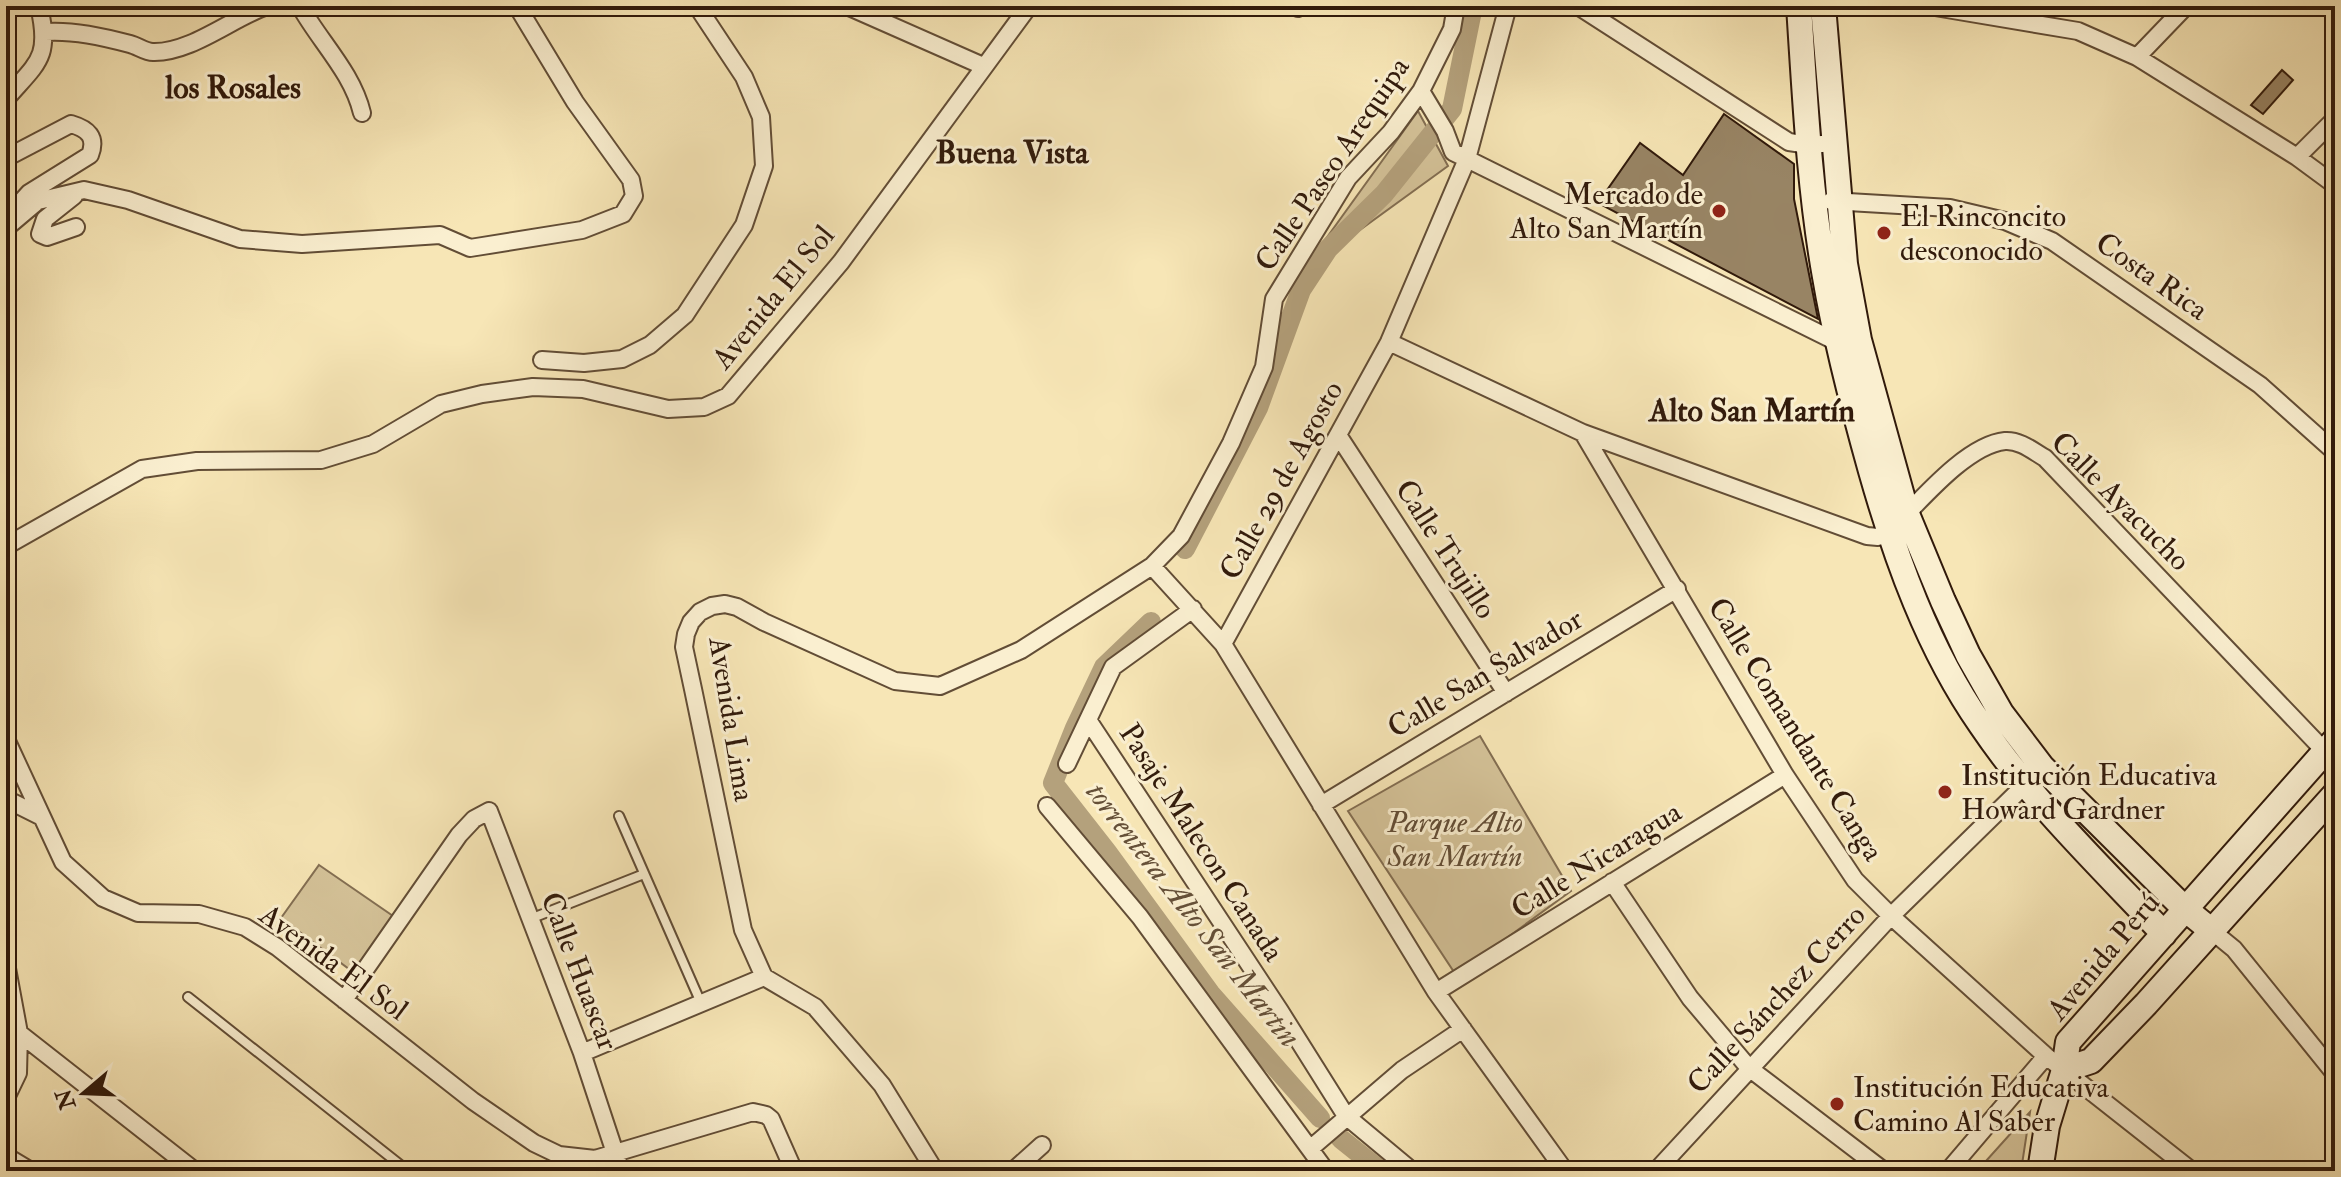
<svg xmlns="http://www.w3.org/2000/svg" width="2341" height="1177" viewBox="0 0 2341 1177" font-family="'IM FELL Double Pica',serif">
<style>
.green{fill:#d5c399;stroke:#836e52;stroke-width:2}
.lines{fill:none;stroke-linecap:round;stroke-linejoin:round}
.canal{stroke:#b4a17c;stroke-width:20}
.building{fill:#988464;stroke:#311a0b;stroke-width:2}
.lane-casing{stroke:#624d36;stroke-width:12}
.street-casing{stroke:#624d36;stroke-width:20}
.secondary-casing{stroke:#311a0b;stroke-width:28}
.lane{stroke:#faefd0;stroke-width:8}
.street{stroke:#faefd0;stroke-width:16}
.secondary{stroke:#faefd0;stroke-width:24}
.poi-dot{fill:#8f2418;stroke:#faefd0;stroke-width:3}
.labels{text-anchor:middle;stroke-width:6;stroke-linejoin:round;paint-order:stroke}
.street-label{font-size:30px;fill:#311a0b;stroke:#faefd0}
.poi-label{font-size:30px;fill:#311a0b;stroke:#faefd0;text-anchor:start}
.park-label{font-size:30px;font-style:italic;fill:#624d36;stroke:#faefd0}
.neighbourhood-label{font-size:32px;font-weight:bold;fill:#311a0b;stroke:#faefd0}
.water-label{font-size:32px;font-style:italic;fill:#655038;stroke:#faefd0}
</style>
<rect width="100%" height="100%" fill="#f7e6b6"/>
<filter id="stains"><feTurbulence type="fractalNoise" baseFrequency=".0025" numOctaves="4"/><feColorMatrix values="0 0 0 0 .2 0 0 0 0 .09 0 0 0 0 .02 0 0 0 .5 -.17"/></filter>
<radialGradient id="worn" r=".72"><stop offset=".6" stop-color="#630" stop-opacity="0"/><stop offset="1" stop-color="#630" stop-opacity=".3"/></radialGradient>
<path class="green" d="M1418 111 1448 166 1302 272Z
M1480 736 1571 891 1456 975 1348 811Z
M319 865 393 916 353 972 281 918Z
M2030 1112 2021 1171H1977Z"/>
<g class="lines">
<path class="canal" d="M1185 549 1258 408 1301 290 1328 249 1384 194 1452 109 1473 6
M1151 622 1104 667 1075 728 1053 783 1107 852 1210 993 1320 1118
M1341 1139 1381 1171"/>
</g>
<path class="building" d="M2282 70 2293 80 2263 114 2251 105Z
M1724 114 1794 164V199L1818 319 1598 203 1640 143 1683 175Z"/>
<g class="lines">
<g class="lane-casing">
<path id="lane" d="M619 816 701 1003
M530 919 644 874
M188 997 408 1171"/>
</g>
<g class="street-casing">
<path id="street" d="M300 6C320 42 352 72 362 113
M847 6 983 66
M1578 6 1789 142 1809 145 1835 143
M1929 6 2078 31 2137 57 2297 157 2335 185
M1298 8 1299 6
M45 32C73 30 103 37 130 44 138 46 145 52 153 52 191 53 232 18 267 6
M2137 57 2186 6
M1421 91 1445 131 1453 152 1837 342 1842 341
M6 99C38 62 51 58 39 6
M2297 157 2335 119
M6 158 71 124C88 129 97 137 90 155L29 193 20 203
M74 196 45 219 40 234 47 237 76 227
M1831 201 1950 208 2005 221 2052 241 2260 385 2335 452
M6 228 38 201 84 190 128 200 240 239 302 244 440 235 470 248 582 230 623 214 634 196 631 180 575 102 517 6
M1389 342 1583 433 1867 536 1878 537 1889 532C1917 505 1965 445 2005 441 2020 440 2033 451 2045 458L2335 762
M542 360 584 363 622 359 650 345 685 315 744 225 764 166 761 117 744 77 697 6
M1583 433 1785 775 1855 880 1891 916 2046 1056 2192 1171
M1338 435 1506 693
M6 546 142 469 197 461 321 460 373 444 441 404 482 394 533 387 583 389 668 409 704 407 728 396 841 262 1029 6
M1152 566 1223 644 1436 992 1565 1171
M1223 644 1389 342 1467 159 1508 6
M1088 720 1280 1011 1346 1116 1412 1171
M6 739 63 862 103 898 138 913 199 914 245 927 277 947 473 1101 534 1143 559 1155 595 1159
M1067 764 1113 667 1193 609
M6 799 40 816
M1321 805 1677 589
M1047 806 1140 917 1326 1171
M1612 882 1690 998 1749 1068 1884 1171
M2212 931 2234 949 2335 1074
M6 963 19 1033 195 1171
M1436 992 1785 775
M344 1000 459 835 474 819 489 811 582 1053 621 1171
M582 1053 764 977
M6 1098 18 1073 19 1033
M1311 1148 1402 1070 1463 1029
M6 1156 31 1171
M576 1171 595 1159 753 1112 766 1115 771 1119 794 1171
M935 1171 882 1085 815 1007 764 977 743 930 693 689 684 647 686 634 691 622 700 612 712 606 725 604 737 607 764 622 895 681 940 686 1021 650 1152 566 1181 536 1231 443 1264 367 1274 299 1348 178 1391 132 1421 91 1452 29 1456 6
M1013 1171 1042 1145
M1656 1171 1891 916 2033 777
M1948 1171 2046 1056"/>
</g>
<g class="secondary-casing">
<path id="secondary" d="M1799 6C1805 96 1809 187 1825 277 1836 342 1853 407 1871 471 1896 559 1928 649 1981 725 2033 802 2100 866 2164 934
M1823 6 1845 264 1859 340 1907 514 1943 601 1968 655 2001 713 2042 767 2185 909 2212 931
M2064 1070 2091 1061 2146 1004 2335 794
M2040 1171 2047 1126 2064 1070 2068 1042 2335 740"/>
</g>
<use href="#lane" class="lane"/>
<use href="#street" class="street"/>
<use href="#secondary" class="secondary"/>
</g>
<g class="poi-dot">
<circle cx="1719" cy="211" r="8"/>
<circle cx="1884" cy="233" r="8"/>
<circle cx="1945" cy="792" r="8"/>
<circle cx="1837" cy="1104" r="8"/>
</g>
<g class="labels">
<g class="street-label">
<text transform="translate(1332 164) rotate(-56)" y="10">Calle Paseo Arequipa</text>
<text transform="translate(2152 276) rotate(35)" y="10">Costa Rica</text>
<text transform="translate(773 297) rotate(-51)" y="10">Avenida El Sol</text>
<text transform="translate(1281 480) rotate(-61)" y="10">Calle 29 de Agosto</text>
<text transform="translate(2121 501) rotate(45)" y="10">Calle Ayacucho</text>
<text transform="translate(1446 549) rotate(57)" y="10">Calle Trujillo</text>
<text transform="translate(1485 673) rotate(-31)" y="10">Calle San Salvador</text>
<text transform="translate(732 719) rotate(81)" y="10">Avenida Lima</text>
<text transform="translate(1796 729) rotate(58)" y="10">Calle Comandante Canga</text>
<text transform="translate(1202 842) rotate(57)" y="10">Pasaje Malecon Canada</text>
<text transform="translate(1596 860) rotate(-32)" y="10">Calle Nicaragua</text>
<text transform="translate(2103 956) rotate(-50)" y="10">Avenida Perú</text>
<text transform="translate(334 962) rotate(36)" y="10">Avenida El Sol</text>
<text transform="translate(580 971) rotate(69)" y="10">Calle Huascar</text>
<text transform="translate(1776 999) rotate(-47)" y="10">Calle Sánchez Cerro</text>
</g>
<g class="poi-label">
<text x="1703" y="204" text-anchor="end">Mercado de<tspan x="1703" dy="34">Alto San Martín</tspan></text>
<text x="1900" y="226">El Rinconcito<tspan x="1900" dy="34">desconocido</tspan></text>
<text x="1961" y="785">Institución Educativa<tspan x="1961" dy="34">Howard Gardner</tspan></text>
<text x="1853" y="1097">Institución Educativa<tspan x="1853" dy="34">Camino Al Saber</tspan></text>
</g>
<g class="park-label">
<text x="1455" y="832">Parque Alto<tspan x="1455" dy="34">San Martín</tspan></text>
</g>
<g class="neighbourhood-label">
<text x="233" y="98">los Rosales</text>
<text x="1012" y="163">Buena Vista</text>
<text x="1752" y="421">Alto San Martín</text>
</g>
<g class="water-label">
<text transform="translate(1194 914) rotate(52)" y="11">torrentera Alto San Martin</text>
</g>
</g>
<rect width="2341" height="1177" fill="none" stroke="#f7e6b6" stroke-width="32"/>
<rect x="8" y="8" width="2325" height="1161" fill="none" stroke="#311a0b" stroke-width="4"/>
<rect x="16" y="16" width="2309" height="1145" fill="none" stroke="#311a0b" stroke-width="2"/>
<g transform="translate(84 1093) rotate(251)" stroke="#faefd0" stroke-width="6" paint-order="stroke">
<path d="M0-6L14 30L0 20L-14 30Z" fill="#311a0b"/>
<text y="-12" font-size="22" font-weight="bold" text-anchor="middle" fill="#311a0b">N</text>
</g>
<rect width="100%" height="100%" filter="url(#stains)"/>
<rect width="100%" height="100%" fill="url(#worn)"/>
</svg>
